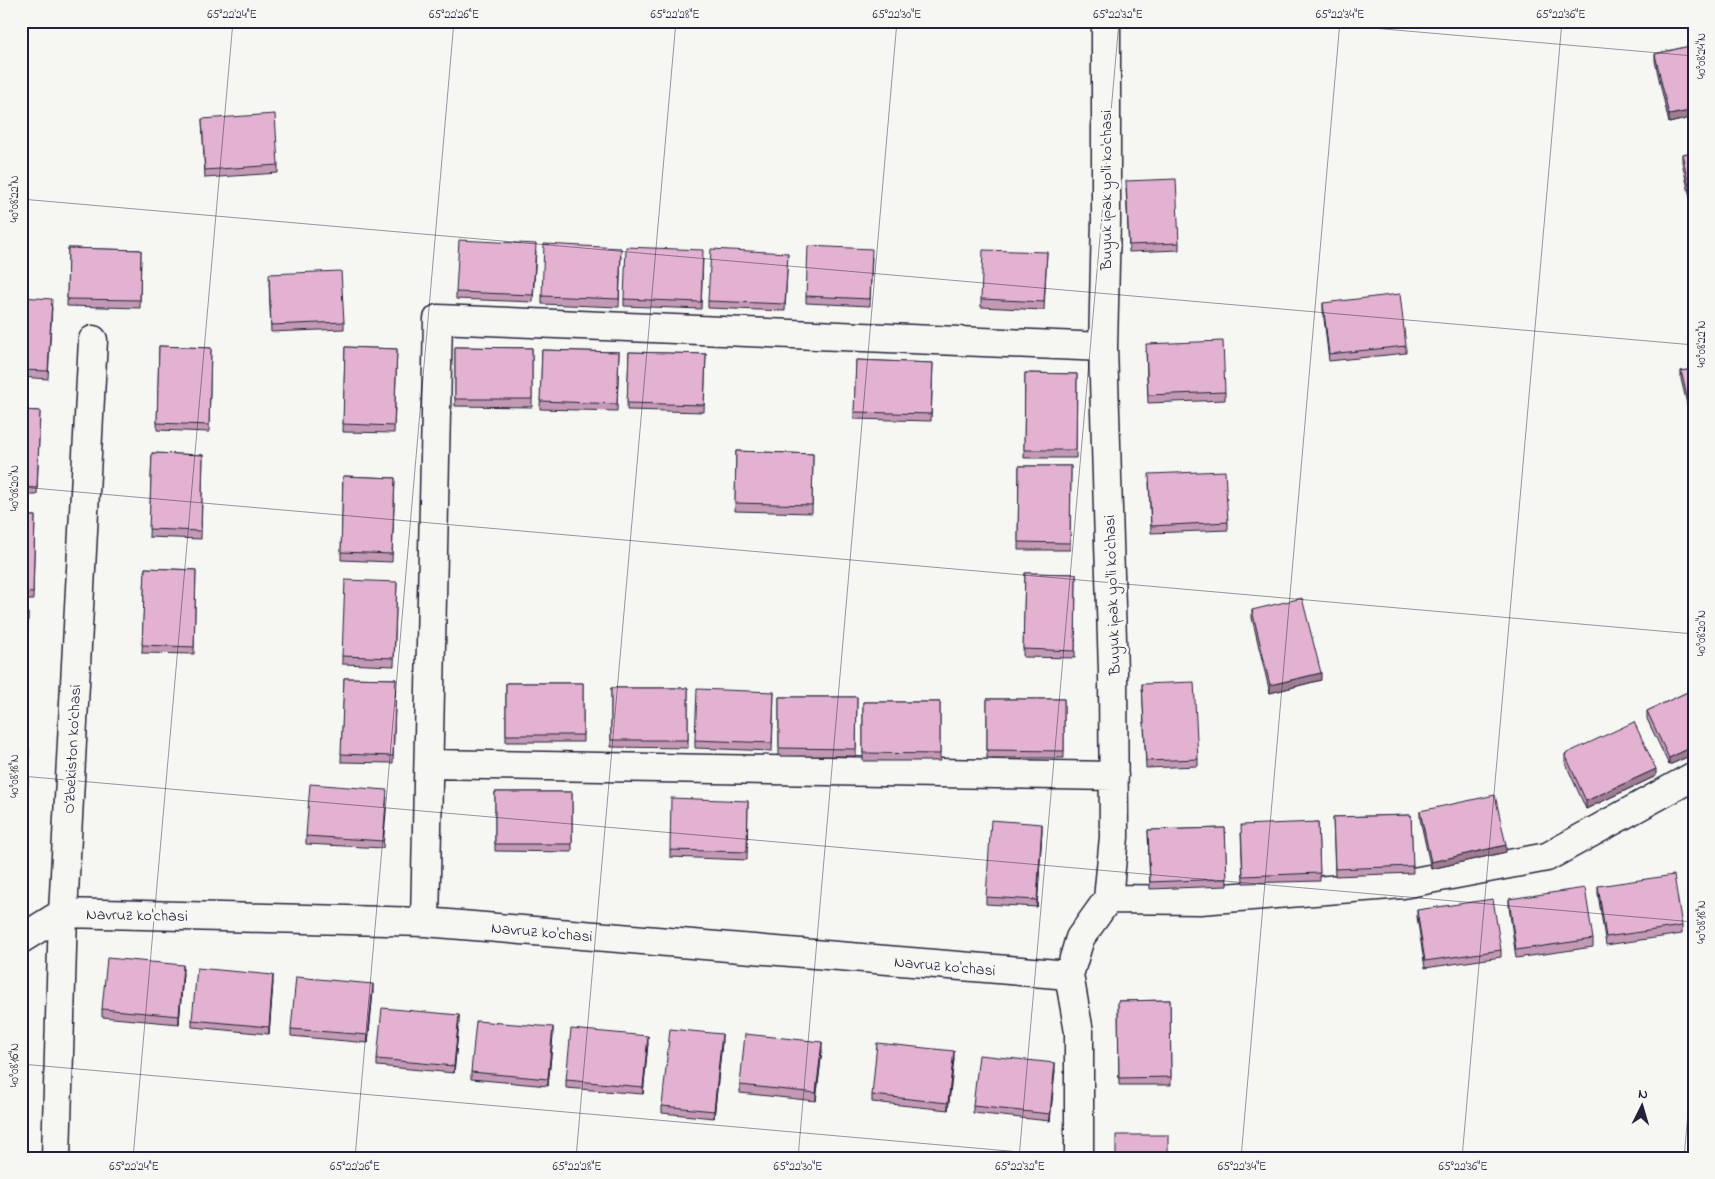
<svg xmlns="http://www.w3.org/2000/svg" width="1715" height="1179" viewBox="0 0 1715 1179" font-family="'Indie Flower',sans-serif">
<style>
.lines{fill:none;stroke-linecap:round;stroke-linejoin:round}
.minor-casing{stroke:#22223b;stroke-width:31}
.minor{stroke:#f6f6f2;stroke-width:28}
.wall{fill:#c399b4;stroke:#22223b}
.shaded-wall{fill:#9f7d92;stroke:#22223b}
.building{fill:#e3b2d1;stroke:#22223b}
.ticks{fill:none;stroke:#22223b;stroke-width:1;stroke-opacity:0.45}
.labels{text-anchor:middle;stroke-width:5;stroke-linejoin:round;paint-order:stroke}
.street-label{font-size:16px;fill:#22223b;stroke:#f6f6f2}
.neatline{fill:none;stroke:#22223b;stroke-width:2}
.ticks-label{font-size:12px;text-anchor:middle;fill:#22223b}
</style>
<rect width="100%" height="100%" fill="#f6f6f2"/>
<filter id="ink" filterUnits="userSpaceOnUse"><feTurbulence type="fractalNoise" baseFrequency=".02" numOctaves="2"/><feDisplacementMap in="SourceGraphic" scale="10" xChannelSelector="R" yChannelSelector="G"/><feConvolveMatrix kernelMatrix="1 2 1 2 8 2 1 2 1" color-interpolation-filters="sRGB"/></filter>
<g filter="url(#ink)">
<g class="lines">
<g class="minor-casing">
<path id="minor" d="M429 764 1114 776
M1108 899 1200 900 1403 884 1547 857 1694 776
M425 922 438 319 1103 347
M21 939 63 913 425 922 1069 975
M56 1158 63 913 93 340
M1079 1158V1032L1069 975 1080 938 1108 899 1114 837 1113 672 1103 347 1106 221V21"/>
</g>
<use href="#minor" class="minor"/>
</g>
<path class="wall" d="M1694 45V117L1669 123 1655 61V54Z
M202 119 278 165V173L205 178Z
M1694 152V215L1682 162V154Z
M1126 188 1179 243V250L1129 252Z
M68 248 141 250 140 308 67 306Z
M536 251 533 302 456 299V292Z
M1047 252 1044 310 981 307V299Z
M788 253 785 311 708 308V301Z
M621 256 619 307 542 304V296Z
M872 257 870 306 806 303V296Z
M703 258 701 309 624 306V299Z
M269 282 344 322V329L271 332Z
M21 297 52 307 48 379 21 377Z
M1323 303 1406 346V353L1329 361 1323 310Z
M159 346 211 348 209 432 157 430Z
M345 347 397 349 394 433 343 432Z
M455 347 532 348V407L455 406Z
M542 350 619 352 617 411 540 409Z
M1146 351 1225 392V400L1148 403Z
M629 352 706 354 704 412 627 410Z
M856 360 933 363 931 421 854 419Z
M1694 369V433L1681 379V371Z
M1025 373 1077 374 1076 458H1024Z
M21 410 40 411 37 495H21Z
M736 451 813 454 812 513 735 511Z
M152 453 203 455 201 539 149 537Z
M1019 466H1071L1070 550H1018Z
M343 476 395 478 392 562 341 560Z
M1149 482 1228 522V530L1151 533Z
M21 516H35L33 600H21Z
M145 568 196 570 194 654 142 653Z
M1025 573 1076 574 1075 658 1023 657Z
M397 582 394 666 342 664V656Z
M1252 610 1321 680 1270 693 1252 618Z
M21 613H28L26 698H21Z
M344 678 396 679 393 763 341 762Z
M506 683H583V742H506Z
M1142 684 1198 759V766L1146 768Z
M611 688H688V748L611 747Z
M1694 689V754L1669 765 1647 719V711Z
M774 692 772 751 695 748V740Z
M779 697H857L856 756H779Z
M987 699H1064V758H987Z
M863 702H940V761H863Z
M21 749H29L26 834H21Z
M1565 754 1656 776 1586 809 1565 762Z
M495 792H572V852L495 851Z
M387 797 383 848 306 844V836Z
M748 801 747 860 670 857V850Z
M1420 811 1506 852 1431 869 1420 819Z
M1411 815 1413 873 1335 876 1333 817Z
M1318 822 1320 881 1243 883 1241 832Z
M1225 828 1227 886 1150 889 1148 830Z
M1042 831 1037 907 986 904V897Z
M1598 886 1682 926V934L1606 945 1598 894Z
M1509 899 1593 939V947L1516 958 1509 907Z
M1417 910 1501 950V957L1425 968 1417 917Z
M183 973 179 1024 102 1017V1009Z
M273 982 269 1034 192 1027V1020Z
M373 991 368 1043 291 1036V1029Z
M1170 1000 1171 1085H1119L1118 1001Z
M459 1022 454 1073 377 1066V1059Z
M553 1035 548 1086 471 1079V1072Z
M722 1042 714 1118 662 1113V1106Z
M648 1043 643 1094 566 1088V1080Z
M822 1050 816 1101 740 1093V1085Z
M954 1059 948 1110 872 1102V1095Z
M1055 1070 1050 1121 973 1113V1106Z"/>
<path class="shaded-wall" d="M1694 110V117L1669 123V115Z
M1321 673V680L1270 693V685Z
M1694 746V754L1669 765V758Z
M1656 769V776L1586 809V801Z
M1042 824V831L1037 907V900Z
M1506 845V852L1431 869V862Z
M183 965V973L179 1024V1016Z
M273 975V982L269 1034V1027Z
M373 984V991L368 1043V1035Z
M459 1015V1022L454 1073V1066Z
M553 1027V1035L548 1086V1079Z
M722 1034V1042L714 1118V1111Z
M648 1036V1043L643 1094V1087Z
M822 1042V1050L816 1101V1093Z
M954 1051V1059L948 1110V1103Z
M1055 1063V1070L1050 1121V1114Z"/>
<path class="building" d="M1694 45V110L1669 115 1655 54Z
M275 114 278 165 205 170 202 119Z
M1694 152V207L1682 154Z
M1176 179 1179 243 1129 245 1126 181Z
M459 240 536 244 533 295 456 292Z
M544 244 621 248 619 299 542 296Z
M808 246 872 249 870 299 806 296Z
M626 247 703 250 701 302 624 299Z
M68 248 141 250 140 300 67 299Z
M711 249 788 253 785 304 708 301Z
M983 250 1047 252 1044 302 981 299Z
M341 271 344 322 271 325 269 274Z
M1400 294 1406 346 1329 354 1323 303Z
M21 297 52 299 48 371 21 370Z
M1223 341 1225 392 1148 395 1146 344Z
M159 346 211 348 209 425 157 423Z
M345 347 397 349 394 426 343 424Z
M455 347 532 348V399H455Z
M542 350 619 352 617 404 540 401Z
M629 352 706 354 704 405 627 403Z
M856 360 933 363 931 414 854 412Z
M1694 369V426L1681 371Z
M1025 373 1077 374 1076 450H1024Z
M21 410 40 411 37 488 21 487Z
M736 451 813 454 812 505 735 503Z
M152 453 203 455 201 531 149 529Z
M1019 466H1071L1070 543 1018 542Z
M1225 471 1228 522 1151 526 1149 474Z
M343 476 395 478 392 554 341 552Z
M21 516H35L33 593 21 592Z
M145 568 196 570 194 647 142 645Z
M1025 573 1076 574 1075 651 1023 649Z
M345 580 397 582 394 658 342 656Z
M1302 598 1321 673 1270 685 1252 610Z
M21 613H28L26 690H21Z
M344 678 396 679 393 756 341 754Z
M1194 682 1198 759 1146 761 1142 684Z
M506 683H583V735H506Z
M611 688H688V740H611Z
M697 689 774 692 772 743 695 740Z
M1694 689V746L1669 758 1647 711Z
M779 697H857L856 749 779 748Z
M987 699H1064V751L987 750Z
M863 702H940V754L863 753Z
M1634 722 1656 769 1586 801 1565 754Z
M21 749H29L26 827 21 826Z
M310 784 387 790 383 841 306 836Z
M495 792H572V844H495Z
M1495 795 1506 845 1431 862 1420 811Z
M671 798 748 801 747 852 670 850Z
M1411 815 1413 866 1335 869 1333 817Z
M991 820 1042 824 1037 900 986 897Z
M1318 822 1320 873 1243 876 1241 825Z
M1225 828 1227 879 1150 882 1148 830Z
M1674 875 1682 926 1606 937 1598 886Z
M1585 888 1593 939 1516 950 1509 899Z
M1493 899 1501 950 1425 961 1417 910Z
M107 958 183 965 179 1016 102 1009Z
M197 968 273 975 269 1027 192 1020Z
M296 977 373 984 368 1035 291 1029Z
M1170 1000 1171 1077 1119 1078 1118 1001Z
M382 1008 459 1015 454 1066 377 1059Z
M476 1021 553 1027 548 1079 471 1072Z
M571 1029 648 1036 643 1087 566 1080Z
M670 1029 722 1034 714 1111 662 1106Z
M745 1034 822 1042 816 1093 740 1085Z
M877 1043 954 1051 948 1103 872 1095Z
M979 1055 1055 1063 1050 1114 973 1106Z
M1116 1135H1168V1158H1116Z"/>
</g>
<path class="ticks" d="M1292 21 1694 56M21 199 1694 345M21 487 1694 634M21 776 1694 922M21 1064 1088 1158M133 1158 233 21M355 1158 454 21M576 1158 676 21M798 1158 897 21M1019 1158 1119 21M1241 1158 1340 21M1462 1158 1562 21M1684 1158 1694 1046"/>
<g class="labels">
<g class="street-label">
<text transform="translate(1105 190) rotate(-90)" y="6">Buyuk ipak yo'li ko'chasi</text>
<text transform="translate(1111 595) rotate(-92)" y="6">Buyuk ipak yo'li ko'chasi</text>
<text transform="translate(71 749) rotate(-87)" y="6">O‘zbekiston ko‘chasi</text>
<text transform="translate(137 914) rotate(1)" y="6">Navruz ko'chasi</text>
<text transform="translate(542 931) rotate(5)" y="6">Navruz ko'chasi</text>
<text transform="translate(945 965) rotate(5)" y="6">Navruz ko'chasi</text>
</g>
</g>
<rect width="1715" height="1179" fill="none" stroke="#f6f6f2" stroke-width="55"/>
<g transform="translate(1642 1106) rotate(5)" stroke="#f6f6f2" stroke-width="4" paint-order="stroke">
<path d="M0-4L9 19L0 12L-9 19Z" fill="#22223b"/>
<text y="-8" font-size="14" font-weight="bold" text-anchor="middle" fill="#22223b">N</text>
</g>
<rect x="28" y="28" width="1660" height="1124" class="neatline"/>
<g class="ticks-label">
<text x="232" y="18">65°22'24"E</text>
<text x="454" y="18">65°22'26"E</text>
<text x="675" y="18">65°22'28"E</text>
<text x="897" y="18">65°22'30"E</text>
<text x="1118" y="18">65°22'32"E</text>
<text x="1340" y="18">65°22'34"E</text>
<text x="1561" y="18">65°22'36"E</text>
<text transform="translate(1701 56) rotate(-90)" y="4">40°08'24"N</text>
<text transform="translate(14 199) rotate(-90)" y="4">40°08'22"N</text>
<text transform="translate(1701 344) rotate(-90)" y="4">40°08'22"N</text>
<text transform="translate(14 488) rotate(-90)" y="4">40°08'20"N</text>
<text transform="translate(1701 633) rotate(-90)" y="4">40°08'20"N</text>
<text transform="translate(14 776) rotate(-90)" y="4">40°08'18"N</text>
<text transform="translate(1701 922) rotate(-90)" y="4">40°08'18"N</text>
<text transform="translate(14 1065) rotate(-90)" y="4">40°08'16"N</text>
<text x="134" y="1170">65°22'24"E</text>
<text x="355" y="1170">65°22'26"E</text>
<text x="577" y="1170">65°22'28"E</text>
<text x="798" y="1170">65°22'30"E</text>
<text x="1020" y="1170">65°22'32"E</text>
<text x="1242" y="1170">65°22'34"E</text>
<text x="1463" y="1170">65°22'36"E</text>
</g>
</svg>
